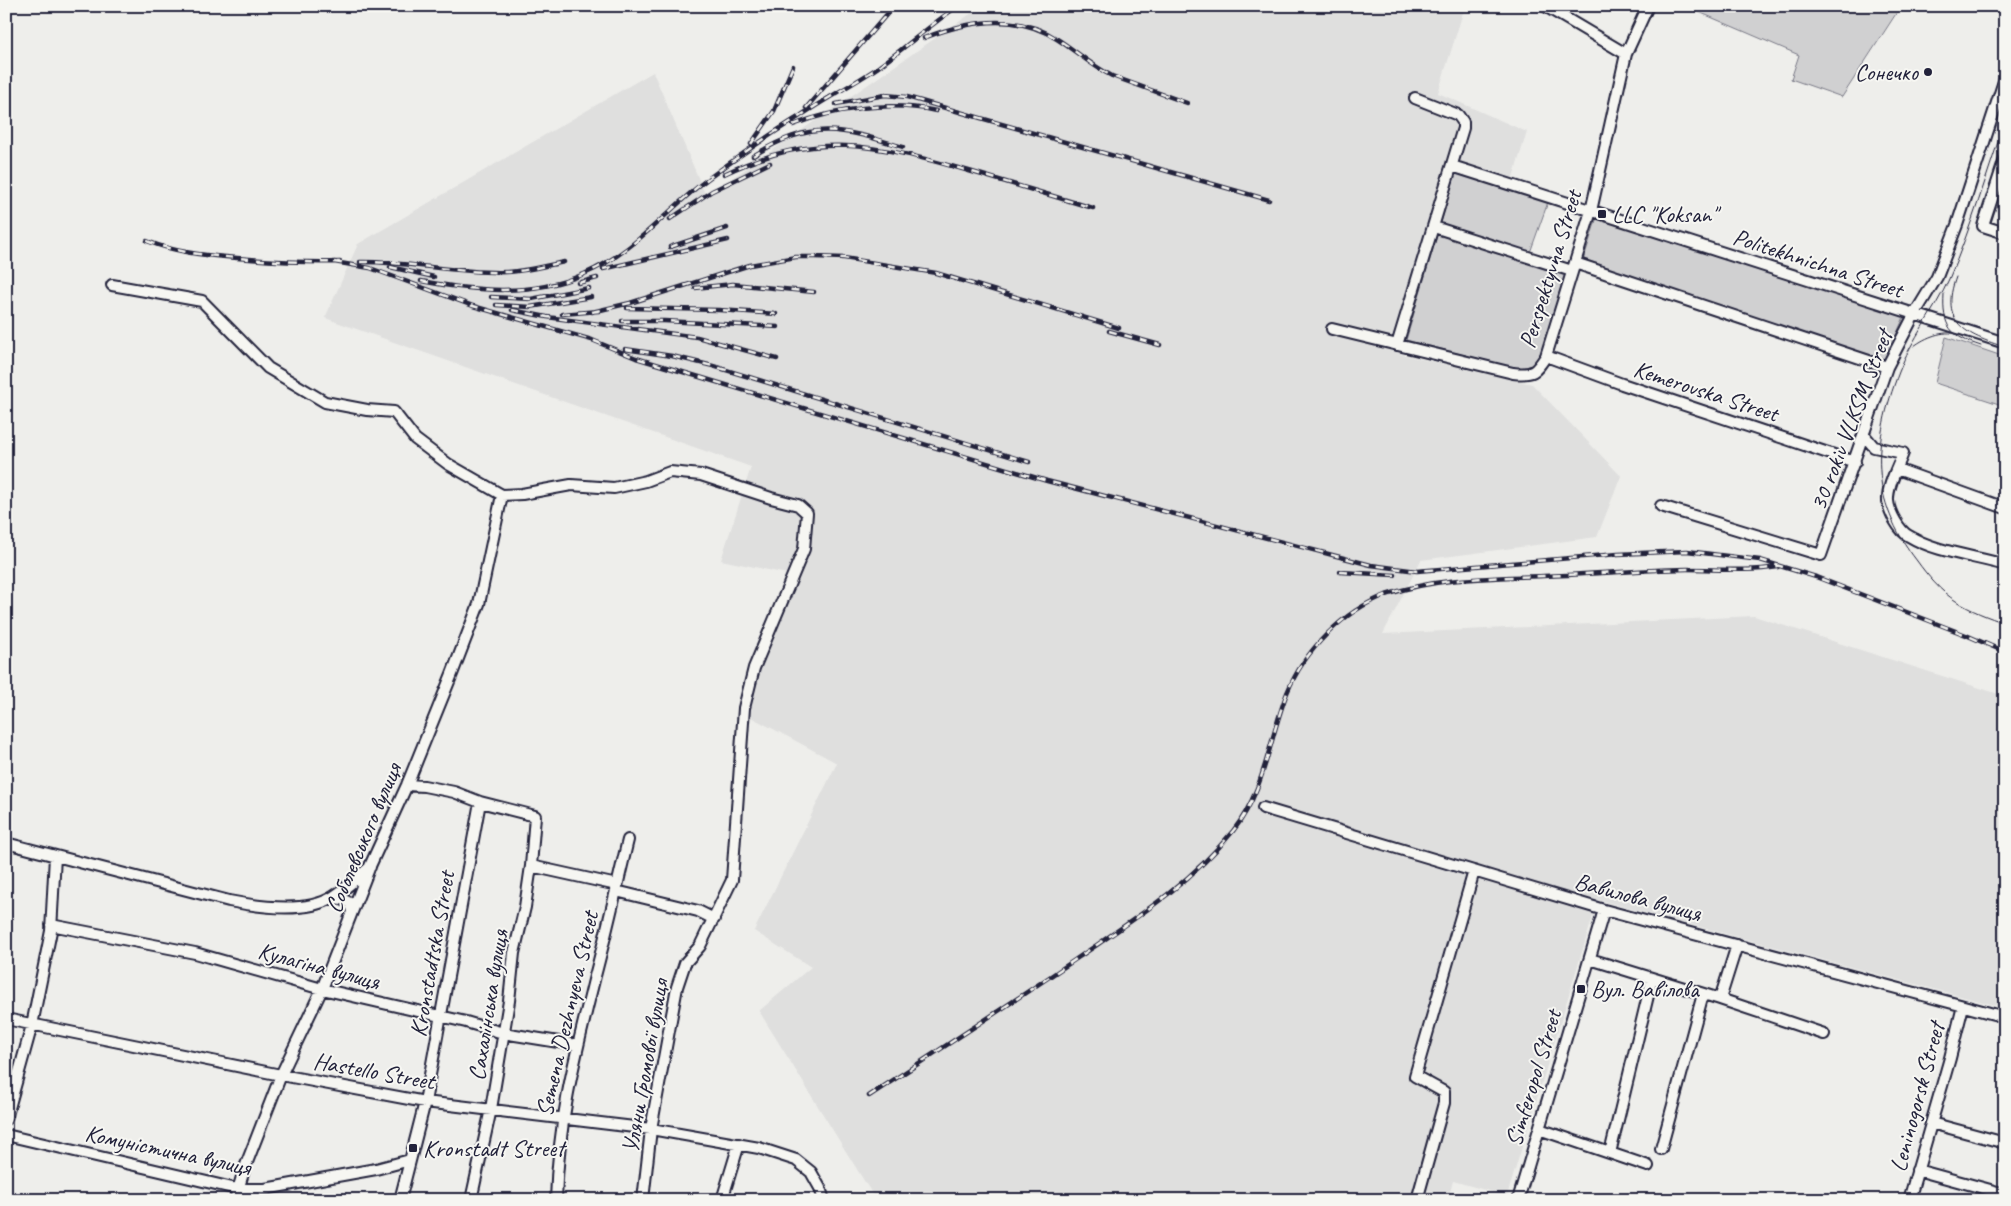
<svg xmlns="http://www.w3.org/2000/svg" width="2011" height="1206" viewBox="0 0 2011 1206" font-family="Caveat,sans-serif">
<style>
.built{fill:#dfdfde}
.green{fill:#d0d0d1;stroke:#797986}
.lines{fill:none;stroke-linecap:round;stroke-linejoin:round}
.minor-casing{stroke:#22223b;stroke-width:14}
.minor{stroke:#f6f6f2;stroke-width:10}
.tram{stroke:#22223b;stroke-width:1}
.rail-casing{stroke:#22223b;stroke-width:4.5}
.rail{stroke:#f6f6f2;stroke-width:2.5;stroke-dasharray:8;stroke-linecap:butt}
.poi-dot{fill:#22223b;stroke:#f6f6f2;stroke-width:2}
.labels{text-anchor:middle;stroke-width:4;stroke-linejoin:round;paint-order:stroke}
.poi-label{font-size:24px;fill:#22223b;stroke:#f6f6f2;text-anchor:start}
.street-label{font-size:24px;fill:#22223b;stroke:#f6f6f2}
</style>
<rect width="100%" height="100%" fill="#eeeeeb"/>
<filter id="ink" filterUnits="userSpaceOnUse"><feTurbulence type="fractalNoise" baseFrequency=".02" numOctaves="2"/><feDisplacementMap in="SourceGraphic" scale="10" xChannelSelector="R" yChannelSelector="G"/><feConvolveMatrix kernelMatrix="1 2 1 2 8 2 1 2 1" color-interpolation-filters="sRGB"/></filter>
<g filter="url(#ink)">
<path class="built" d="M982 6H1465L1438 93 1527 132 1509 190 1456 172 1400 354 1532 384 1621 476 1597 537 1421 560 1383 634 1754 616 2005 696V1008L1598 900 1507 1196 1453 1181 1448 1200H876L759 1011 811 967 754 931 837 763 747 715 744 708 792 575 721 560 751 467 325 318 358 244 653 72 706 196Z"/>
<path class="green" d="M1685 6H1901L1842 97 1791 79 1799 55Z
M1456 172 1548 202 1527 261 1567 274 1541 355C1535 365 1527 368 1516 368L1406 340Z
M1597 217 1904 317 1884 362 1583 261Z
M1946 337 2005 357V406L1935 383Z"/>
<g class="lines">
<g class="minor-casing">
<path id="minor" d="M1545 6 1626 54
M2005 159 1983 226 2005 233
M1452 166 2005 343
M1434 227 1572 271
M1575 263 1887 367
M112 285 202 301 268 368 325 402 367 410 394 412 415 439 448 464 502 495 522 494 571 485 614 488 646 481 670 472 701 475 771 498 798 505 807 513 804 549 754 668 744 708 732 880 700 946 685 963 677 987 651 1129 643 1200
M1332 329 1513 373C1533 375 1535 373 1546 356L1591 211 1626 54 1648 6
M1397 345 1463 128V122L1458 115 1415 98
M1546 356 1622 384 1855 462
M1864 435 1874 447 1903 453C1898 467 1887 486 1888 501 1889 512 1899 531 1909 536 1935 552 1975 556 2005 565
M1897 469 2005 508
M1661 506 1821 555 1887 367 1914 315 1937 277 1957 225 2005 78
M407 785 424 786 454 792 480 802 535 816 531 866 525 907 514 953 509 1001 491 1109 471 1200
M1263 808 1604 910 2005 1017
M6 843 229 901C259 907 306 914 333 897 346 889 358 877 370 867
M531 866 617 885
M616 891 698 911 714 919
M332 898 342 899 350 903 352 912
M51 925 195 953 322 989 466 1022 503 1033 577 1045
M1590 959 1720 999 1737 945
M1720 999 1824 1034
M6 1019 281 1075 425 1102 651 1129 759 1148 796 1160 811 1172 820 1188 824 1200
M6 1119 32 1025 51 931 55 856
M1931 1123 2005 1143
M1539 1129 1648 1166
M6 1135 237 1189H265L376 1169 410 1160
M1661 1149 1703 994
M1610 1153 1652 979
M1917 1170 2005 1194
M235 1200 244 1170 281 1075 322 989 370 866 407 785 452 674 479 604 502 495
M400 1200 425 1102 480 802
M556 1200C558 1120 576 1053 595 976 607 931 617 885 628 840
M722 1200 739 1144
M1417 1200 1444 1103V1092L1415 1076 1474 871
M1518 1200 1604 910
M1909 1200 1950 1058 1963 1006"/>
</g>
<use href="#minor" class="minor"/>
<path class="tram" d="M2005 121C1987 174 1971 228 1949 279 1935 311 1911 339 1899 372 1872 442 1869 499 1917 561 1927 575 1941 592 1956 601 1971 611 1988 617 2005 623
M1956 277C1939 323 1966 335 2005 347
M1944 294C1942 327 1950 336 1981 346
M1914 346C1926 337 1943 330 1958 334"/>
<g class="rail-casing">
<path id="rail" d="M924 38C967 21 1016 12 1057 39 1076 51 1092 66 1112 76L1187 103
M836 104 885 95 907 97 1269 200
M806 108 894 6
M793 125C836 108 890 101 936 111
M751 144 774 111 793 66
M753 156C812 119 841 128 903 147
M724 174C816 130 875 144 969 171 1010 183 1052 196 1093 208
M670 219 712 191 770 163
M147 241C177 253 205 255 237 258 271 261 305 263 340 262
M670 247 727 228
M334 262 370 268 473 306 592 340 636 358 1047 481 1371 565 1417 571 1618 554 1687 551 1760 560 1816 577 1966 635 2005 652
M360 262C409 261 457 274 507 272 526 271 545 266 564 262
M390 267 434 277
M603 269 728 240
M421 281C475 291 532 297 584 274 634 253 667 209 709 178 739 156 769 135 800 116 825 99 852 85 877 68 905 48 930 25 958 6
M578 283 597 278
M695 288 733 284 814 292
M491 297 531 299 589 288
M496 305 530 307 591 297
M627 308 719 310 776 314
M512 310 547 317 697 337 777 359
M592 312 630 303 750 265 796 257H815L844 258 936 273 1119 328
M562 314 599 311
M622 321H664L778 327
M1109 331 1160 345
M625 349 672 356 713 366 1029 462
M1340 572 1395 575
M869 1096C939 1050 1010 1004 1079 957 1136 918 1189 885 1233 831 1265 791 1269 739 1287 693 1304 651 1343 611 1386 595 1438 577 1491 578 1544 576 1592 574 1639 570 1687 569 1718 569 1747 572 1778 567"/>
</g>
<use href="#rail" class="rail"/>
</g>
</g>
<g class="poi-dot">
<circle cx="1928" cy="72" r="5"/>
<rect x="1597" y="209" width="10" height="10" rx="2.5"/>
<rect x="1576" y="984" width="10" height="10" rx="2.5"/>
<rect x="408" y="1143" width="10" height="10" rx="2.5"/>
</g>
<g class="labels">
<g class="poi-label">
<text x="1918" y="80" text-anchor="end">Сонечко</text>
<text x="1612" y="222">LLC "Koksan"</text>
<text x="1591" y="997">Вул. Вавілова</text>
<text x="423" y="1156">Kronstadt Street</text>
</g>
<g class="street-label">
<text transform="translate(1818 263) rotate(18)" y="8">Politekhnichna Street</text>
<text transform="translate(1550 269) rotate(-73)" y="8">Perspektyvna Street</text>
<text transform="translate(1706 391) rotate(18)" y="8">Kemerovska Street</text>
<text transform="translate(1851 420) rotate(-69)" y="8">30 rokiv VLKSM Street</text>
<text transform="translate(363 838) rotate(-67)" y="8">Соболевського вулиця</text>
<text transform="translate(1638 897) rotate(15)" y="8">Вавилова вулиця</text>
<text transform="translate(432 954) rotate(-80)" y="8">Kronstadtska Street</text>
<text transform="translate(319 966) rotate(15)" y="8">Кулагіна вулиця</text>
<text transform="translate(488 1005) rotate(-81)" y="8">Сахалінська вулиця</text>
<text transform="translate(567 1014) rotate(-77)" y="8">Semena Dezhnyeva Street</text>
<text transform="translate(645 1066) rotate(-80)" y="8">Уляни Громової вулиця</text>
<text transform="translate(374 1071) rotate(10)" y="8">Hastello Street</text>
<text transform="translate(1533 1078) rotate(-73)" y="8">Simferopol Street</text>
<text transform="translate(1917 1097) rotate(-75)" y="8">Leninogorsk Street</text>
<text transform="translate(168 1150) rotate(12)" y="8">Комуністична вулиця</text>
</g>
</g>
<rect width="2011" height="1206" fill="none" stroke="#f6f6f2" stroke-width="25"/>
<rect x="12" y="12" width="1986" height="1181" fill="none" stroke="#22223b" stroke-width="2" filter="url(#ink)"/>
</svg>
